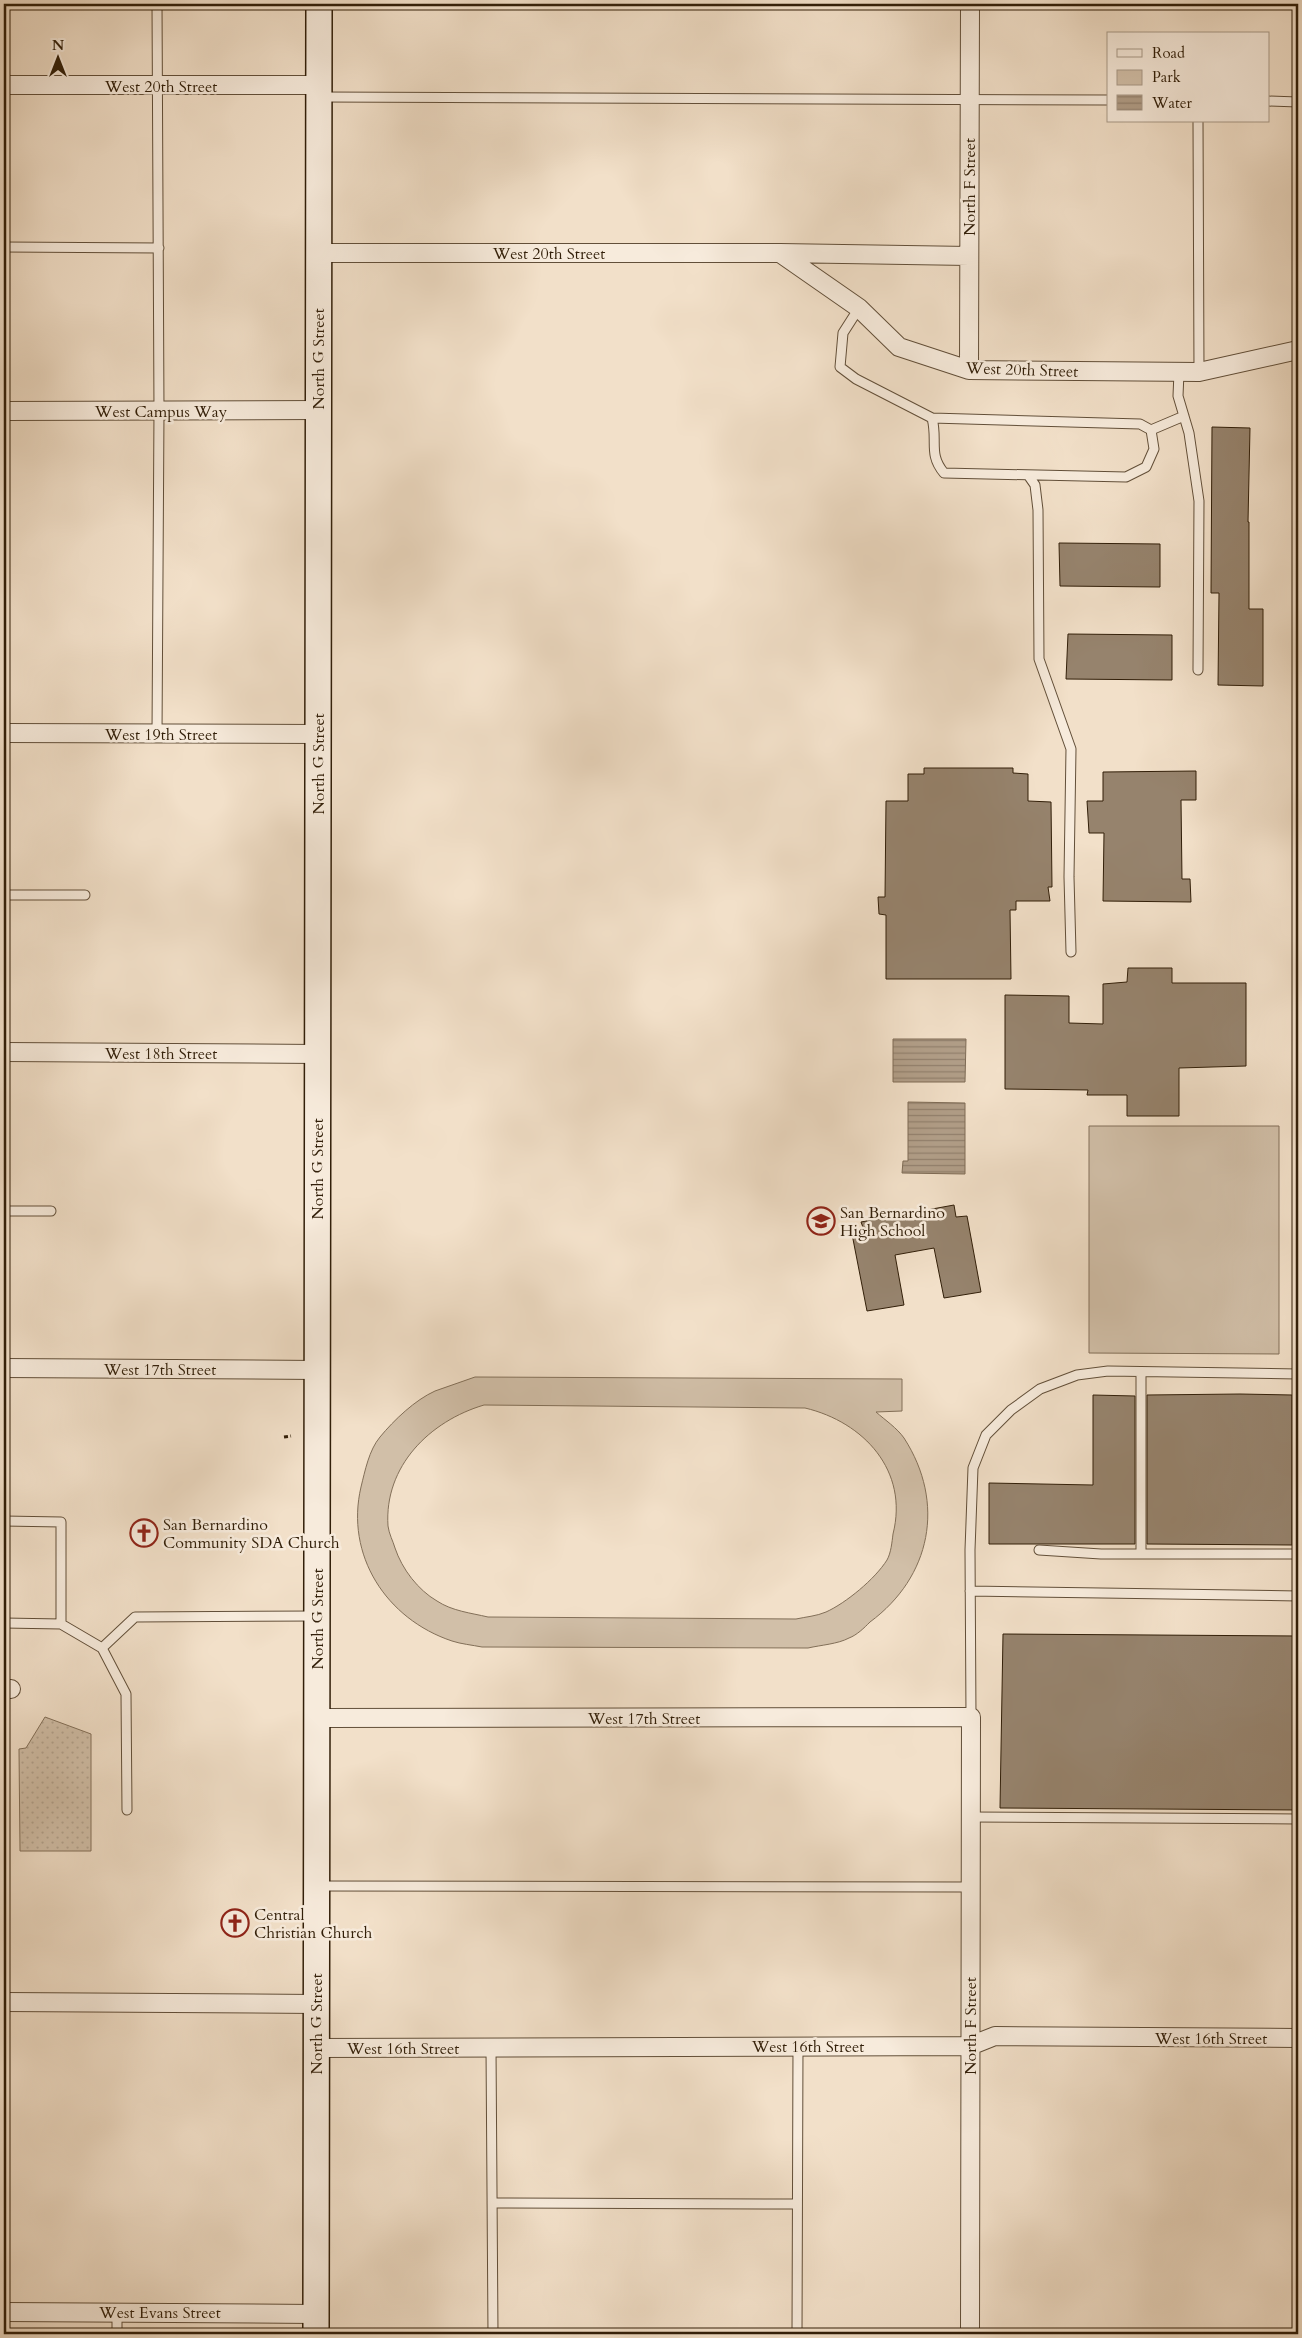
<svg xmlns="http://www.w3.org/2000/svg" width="1302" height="2338" viewBox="0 0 1302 2338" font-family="Cardo,serif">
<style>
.grass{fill:url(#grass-dots);stroke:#826f58}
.park{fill:#d1bfa8;stroke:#826f58;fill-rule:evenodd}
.water{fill:url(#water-rules);stroke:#7e6b55}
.building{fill:#96836d;stroke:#321f09}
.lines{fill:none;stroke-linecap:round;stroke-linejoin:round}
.lane-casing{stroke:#624f39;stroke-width:11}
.street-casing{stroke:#624f39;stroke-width:20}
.secondary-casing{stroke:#321f09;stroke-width:28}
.path{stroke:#321f09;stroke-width:3;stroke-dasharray:4 2.5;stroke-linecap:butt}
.lane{stroke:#f7ebdc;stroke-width:9}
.street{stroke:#f7ebdc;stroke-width:18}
.secondary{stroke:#f7ebdc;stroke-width:25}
.labels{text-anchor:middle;stroke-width:5;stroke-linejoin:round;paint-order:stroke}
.street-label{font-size:16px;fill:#321f09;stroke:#f7ebdc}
.poi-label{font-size:16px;fill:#321f09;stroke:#f7ebdc;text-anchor:start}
</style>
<defs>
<pattern id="grass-dots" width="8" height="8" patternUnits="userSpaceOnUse" patternTransform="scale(1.25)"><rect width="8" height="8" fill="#d1bfa8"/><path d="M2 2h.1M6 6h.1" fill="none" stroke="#b4a48f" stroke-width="1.8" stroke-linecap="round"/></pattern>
<pattern id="water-rules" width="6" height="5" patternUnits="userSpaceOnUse" patternTransform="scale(1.25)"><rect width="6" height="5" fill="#b19e88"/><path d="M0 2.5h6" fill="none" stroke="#91806d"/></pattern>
</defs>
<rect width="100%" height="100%" fill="#f2e0c9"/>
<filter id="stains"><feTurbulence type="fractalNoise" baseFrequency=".004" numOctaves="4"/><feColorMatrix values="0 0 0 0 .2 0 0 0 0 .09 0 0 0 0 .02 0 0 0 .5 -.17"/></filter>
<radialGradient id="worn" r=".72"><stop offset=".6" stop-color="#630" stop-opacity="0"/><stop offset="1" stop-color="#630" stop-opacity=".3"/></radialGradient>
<path class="grass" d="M45 1717 91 1734V1851H20L19 1749 26 1748Z"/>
<path class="park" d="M1089 1126H1279V1354L1089 1353Z
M475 1377 902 1379V1411L876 1412C885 1420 897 1428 904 1438 946 1503 931 1577 870 1622 864 1628 857 1635 849 1638 838 1644 821 1645 808 1648L482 1647C472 1645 461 1644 452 1641 386 1619 345 1555 361 1487 365 1471 369 1450 380 1437 394 1420 415 1400 435 1391 448 1386 462 1382 475 1377ZM484 1405 805 1408C864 1422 909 1471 893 1534 892 1542 891 1553 887 1560 875 1579 846 1603 826 1612 817 1616 805 1617 796 1619L488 1617C471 1613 452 1611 437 1601 418 1590 402 1569 395 1548 393 1541 389 1534 388 1526 384 1466 430 1421 484 1405Z"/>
<path class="water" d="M893 1039H966L965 1082H893Z
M908 1102 965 1103V1174L902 1173 903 1161H908Z"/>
<path class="building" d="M1212 427 1250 428 1248 522H1249V609H1263V686L1218 685 1219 593H1211Z
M1059 543 1160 544V587L1060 586Z
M1068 634 1172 635V680L1066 679Z
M924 768H1013V773L1028 774V801L1051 802 1052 887H1048L1050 901H1016V910H1010L1011 979H886V915L879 914 878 897H885L886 801H908V774H924Z
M1196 771V800H1181L1182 879H1190L1191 902 1103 901 1104 833H1089L1087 801H1103V772Z
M1128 968H1172V983H1246V1066L1179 1068V1116H1127V1095H1087L1088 1090 1005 1089V995L1069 996V1023L1103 1024V984L1127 982Z
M954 1205 956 1217 967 1216 981 1292 944 1298 934 1248 895 1255 904 1305 867 1311 852 1234 864 1230 861 1222Z
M1240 1394 1292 1395V1545L1147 1544V1395Z
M1093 1395 1135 1396V1544H989V1483L1093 1485Z
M1003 1634 1298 1636V1810L1000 1808Z"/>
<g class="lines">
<g class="lane-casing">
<path id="lane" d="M322 97 1108 100
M1268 101 1298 102
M1198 121 1199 372
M4 247 159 248
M859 308 843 333 840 367 856 379 932 418 1140 424 1151 430 1154 449 1146 467 1126 477 944 473C928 454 938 441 932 418
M1179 372 1178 396 1189 433 1199 501 1198 670
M1151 430 1184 416
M1028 475 1035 485 1038 510 1039 659 1071 749 1069 877 1071 952
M157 734 159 411 157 4
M4 895H85
M4 1211H51
M4 1521 61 1522V1624
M1039 1550 1101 1554H1298
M1141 1553V1372
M970 1591 1298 1596
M4 1623 61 1624 102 1648 135 1617 316 1616
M102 1648 126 1694 127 1810
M971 1717 970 1550 973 1468 986 1435 1011 1410 1040 1389 1077 1375 1108 1371 1298 1374
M970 1817 1298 1819
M318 1886 970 1887
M491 2048 493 2334
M492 2203 797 2204
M117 2312V2334
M797 2334 798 2046"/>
</g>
<g class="street-casing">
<path id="street" d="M4 85H319
M318 253H780L969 256
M780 253 859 308 899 347 969 370 1199 372 1298 350
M969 370 970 4
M4 411 318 410
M4 733 318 734
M4 1052 317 1054
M4 1368 317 1370
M4 1689H11
M316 1718 971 1717 970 2334
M4 2002 316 2004
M316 2048 970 2046 995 2036 1298 2038
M4 2312 316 2314"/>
</g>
<g class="secondary-casing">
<path id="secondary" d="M316 2334 319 4"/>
</g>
<path class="path" d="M284 1437 291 1436"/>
<use href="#lane" class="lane"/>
<use href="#street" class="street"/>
<use href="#secondary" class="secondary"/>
</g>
<defs>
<g id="school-ring" transform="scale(1.4375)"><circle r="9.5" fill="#f7ebdc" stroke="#8f2418" stroke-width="1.5"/><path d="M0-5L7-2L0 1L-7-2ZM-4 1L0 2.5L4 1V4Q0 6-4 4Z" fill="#8f2418"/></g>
<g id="church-ring" transform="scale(1.4375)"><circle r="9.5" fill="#f7ebdc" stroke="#8f2418" stroke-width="1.5"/><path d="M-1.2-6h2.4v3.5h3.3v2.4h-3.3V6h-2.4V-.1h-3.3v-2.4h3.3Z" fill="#8f2418"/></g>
</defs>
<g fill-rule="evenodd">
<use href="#school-ring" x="821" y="1221"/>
<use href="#church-ring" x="144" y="1533"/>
<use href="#church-ring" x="235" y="1923"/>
</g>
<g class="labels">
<g class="street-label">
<text x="161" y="92">West 20th Street</text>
<text transform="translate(969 187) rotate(-90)" y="6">North F Street</text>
<text x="549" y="259">West 20th Street</text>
<text transform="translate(318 359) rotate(-90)" y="6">North G Street</text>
<text transform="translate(1022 369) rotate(2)" y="6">West 20th Street</text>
<text x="161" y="417">West Campus Way</text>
<text x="161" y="740">West 19th Street</text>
<text transform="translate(318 764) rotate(-90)" y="6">North G Street</text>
<text x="161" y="1059">West 18th Street</text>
<text transform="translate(317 1169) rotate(-90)" y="6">North G Street</text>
<text x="160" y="1375">West 17th Street</text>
<text transform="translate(317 1619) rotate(-90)" y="6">North G Street</text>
<text x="644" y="1724">West 17th Street</text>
<text transform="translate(316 2024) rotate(-90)" y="6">North G Street</text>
<text transform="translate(970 2026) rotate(-90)" y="6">North F Street</text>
<text x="1211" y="2044">West 16th Street</text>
<text x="808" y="2052">West 16th Street</text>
<text x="403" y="2054">West 16th Street</text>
<text x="160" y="2318">West Evans Street</text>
</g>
<g class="poi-label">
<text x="840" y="1218">San Bernardino<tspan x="840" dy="18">High School</tspan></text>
<text x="163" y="1530">San Bernardino<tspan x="163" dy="18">Community SDA Church</tspan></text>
<text x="254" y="1920">Central<tspan x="254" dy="18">Christian Church</tspan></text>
</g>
</g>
<rect width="1302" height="2338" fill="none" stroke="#f2e0c9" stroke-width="20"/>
<rect x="5" y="5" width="1292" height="2328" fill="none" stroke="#321f09" stroke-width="2.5"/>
<rect x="10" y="10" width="1282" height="2318" fill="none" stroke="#321f09"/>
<rect x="1107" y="32" width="162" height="90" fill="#f7ebdc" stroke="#a89988"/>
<rect x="1117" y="49" width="25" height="8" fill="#f7ebdc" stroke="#a89988"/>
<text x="1152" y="58" font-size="15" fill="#321f09">Road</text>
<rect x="1117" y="70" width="25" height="15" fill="#d1bfa8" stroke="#a89988"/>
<text x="1152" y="82" font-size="15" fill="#321f09">Park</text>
<rect x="1117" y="95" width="25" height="15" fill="url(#water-rules)" stroke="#a89988"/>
<text x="1152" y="108" font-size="15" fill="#321f09">Water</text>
<g transform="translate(58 58)" stroke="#f7ebdc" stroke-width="4" paint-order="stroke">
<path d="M0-4L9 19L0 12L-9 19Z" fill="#321f09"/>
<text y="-8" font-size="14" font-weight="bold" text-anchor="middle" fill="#321f09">N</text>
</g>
<rect width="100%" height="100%" filter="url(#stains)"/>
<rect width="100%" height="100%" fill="url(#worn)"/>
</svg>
